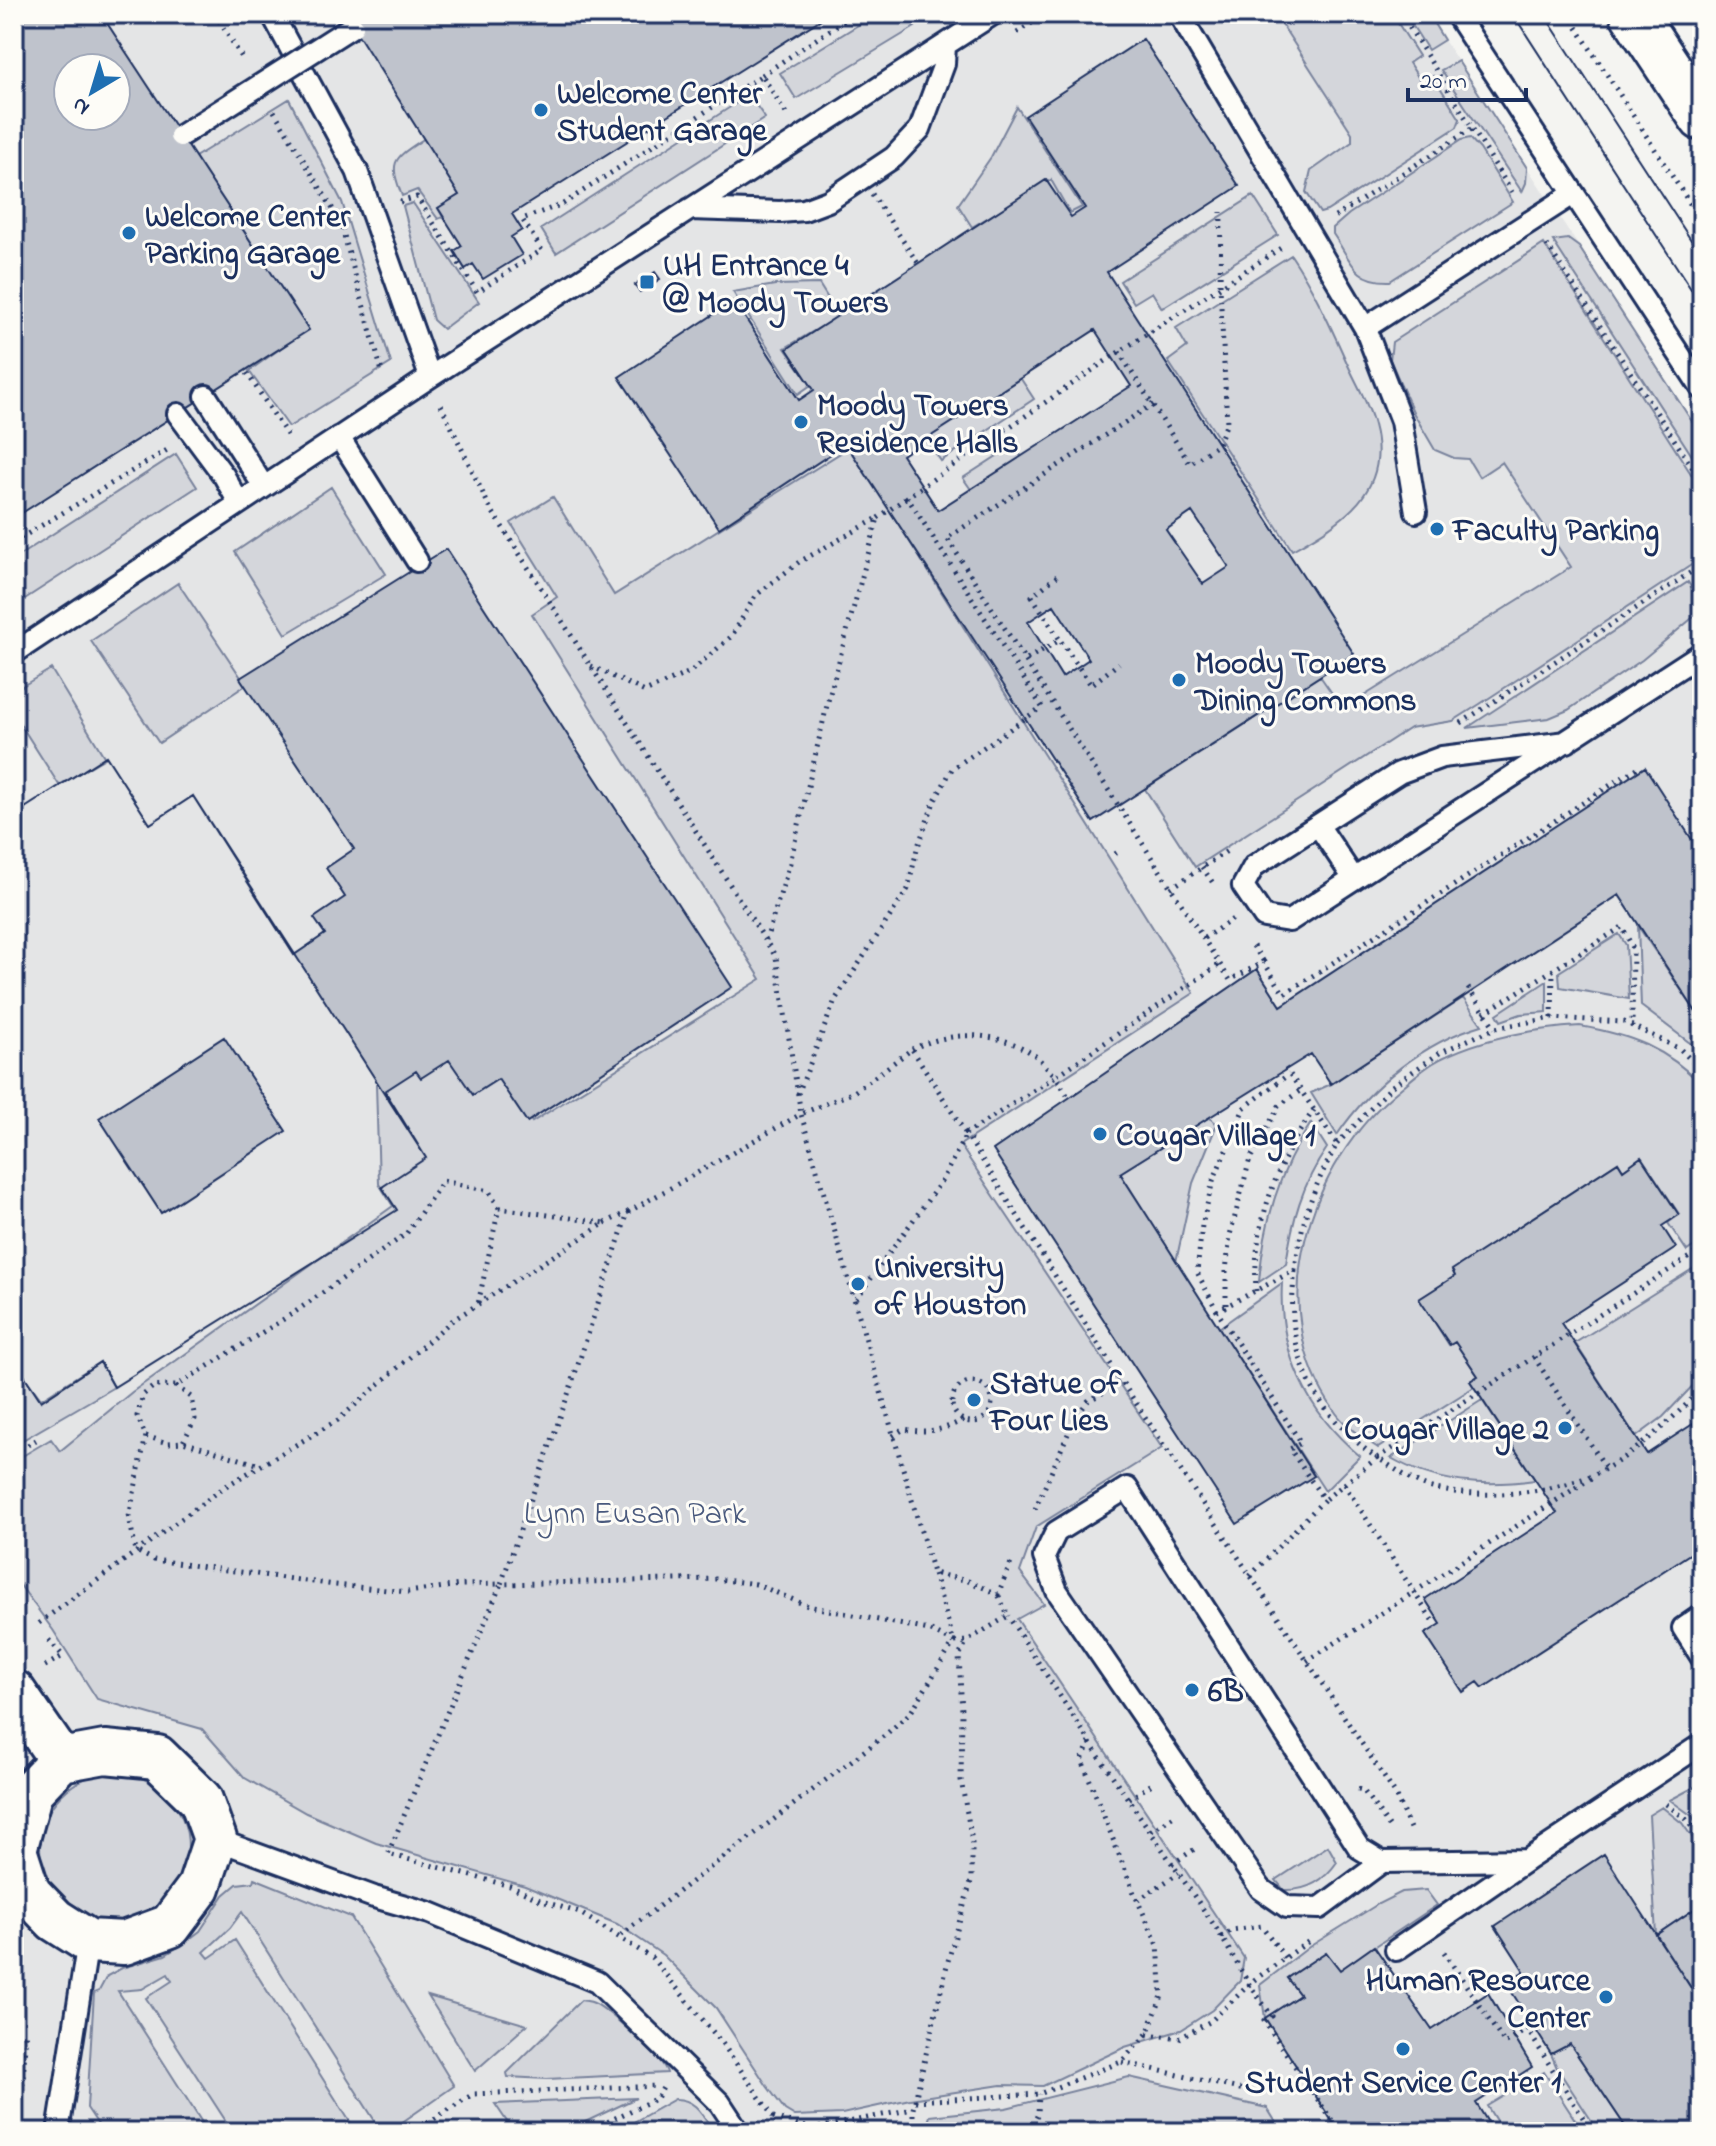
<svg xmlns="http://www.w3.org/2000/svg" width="1716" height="2146" viewBox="0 0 1716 2146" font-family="'Indie Flower',sans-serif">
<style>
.built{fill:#e4e5e6;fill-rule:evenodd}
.green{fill:#d4d6db;stroke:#78829c;stroke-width:2}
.building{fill:#bfc3cc;stroke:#1b2f5e;stroke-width:2;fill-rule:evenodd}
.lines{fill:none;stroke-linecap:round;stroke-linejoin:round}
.service-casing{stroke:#1b2f5e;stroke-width:26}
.minor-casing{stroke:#1b2f5e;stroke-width:48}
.secondary-casing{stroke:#1b2f5e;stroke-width:50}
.path{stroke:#1b2f5e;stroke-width:5;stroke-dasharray:2 6;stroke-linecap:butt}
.service{stroke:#fdfcf7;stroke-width:20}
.minor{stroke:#fdfcf7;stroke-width:42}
.secondary{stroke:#fdfcf7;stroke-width:44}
.tram{stroke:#1b2f5e;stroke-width:2}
.service-bridge-casing{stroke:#1b2f5e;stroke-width:26;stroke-linecap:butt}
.path-bridge{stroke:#1b2f5e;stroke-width:5;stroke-dasharray:2 6;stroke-linecap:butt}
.service-bridge{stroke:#fdfcf7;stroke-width:20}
.poi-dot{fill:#1f6fb2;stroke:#fdfcf7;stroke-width:3}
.labels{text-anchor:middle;stroke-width:6;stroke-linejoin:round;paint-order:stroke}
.poi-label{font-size:32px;font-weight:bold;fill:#1b2f5e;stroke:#fdfcf7;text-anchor:start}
.park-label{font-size:32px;fill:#49597d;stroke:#fdfcf7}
</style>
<rect width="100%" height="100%" fill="#f4f4f1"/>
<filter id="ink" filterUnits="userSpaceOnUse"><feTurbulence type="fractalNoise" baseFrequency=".0125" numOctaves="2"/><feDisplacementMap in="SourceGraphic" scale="16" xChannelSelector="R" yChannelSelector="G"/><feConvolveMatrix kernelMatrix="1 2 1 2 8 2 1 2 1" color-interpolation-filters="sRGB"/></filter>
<g filter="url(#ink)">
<path class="built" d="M14 14H1427L1702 435V2132H14ZM68 68H116V116H68Z"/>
<path class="green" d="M876 14H908L915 27 796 99 780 73Z
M1275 14H1392L1419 56 1409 63 1422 83 1433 76 1460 119 1457 127 1327 211 1320 213 1306 192 1311 171 1352 142V133Z
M1405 14H1428L1444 40 1428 50Z
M1458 61 1527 168 1526 183 1522 192 1441 70Z
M749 95 765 118 556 253 541 229Z
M289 99 342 202 391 363 289 427 249 371 306 330 195 157Z
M1017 107 1082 207 1070 213 1051 180 972 227 958 205 991 157Z
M425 138 462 193 438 208 443 217 438 219 417 190 402 196C388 159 394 159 425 138Z
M1470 138 1480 149 1513 202 1390 281C1354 282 1351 260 1333 234V228L1349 214 1461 140Z
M1253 196 1278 235 1162 308 1152 292 1134 303 1120 281Z
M413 203 479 302 443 329 433 320 403 206Z
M1568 239 1579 247 1702 437V471L1553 241Z
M1544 244 1702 491V558L1480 704 1453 721 1410 728 1195 867 1145 789 1320 676 1343 709 1571 567 1502 462 1479 477 1468 459 1454 458 1435 450 1414 414 1390 360 1392 342Z
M1291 255C1314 289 1330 325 1347 363 1356 383 1369 404 1374 425 1392 492 1342 522 1292 550L1168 361 1187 347 1176 328Z
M819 284 839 316 785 348 811 385 798 394 733 292 775 285Z
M1019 376 1034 399 941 461 925 438Z
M1014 445 1023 459 972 491 963 478Z
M850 447 1194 993 960 1145 1162 1448 1036 1527 1020 1572 1044 1604 1017 1619 1244 1958 1240 1981 1212 2010 1181 2030 1125 2047 1043 2086 1001 2085 910 2099 842 2114 795 2116 785 2110 767 2086 716 2008 663 1955 617 1924 525 1886 376 1843 306 1813 245 1778 202 1729 97 1699 53 1630 14 1577V1461L51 1439 60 1451 132 1392 393 1206 379 1184 376 1084 452 1055 476 1093 503 1076 532 1122 761 979 532 614 557 597 511 523 553 497 614 595Z
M176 454 197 487 14 606V559Z
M331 487 386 574 286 634 235 552Z
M1688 582 1695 593 1702 589V610L1642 660 1568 710 1549 718 1467 728Z
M178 583 246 685 159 743 91 641Z
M51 669 105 758 59 785 17 719 14 720V691Z
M1638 926 1702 1021V1052L1641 1006Z
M1619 934 1626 945 1629 999 1560 987 1559 972Z
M1547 981V1012L1521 1014 1501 1021 1497 1014Z
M1463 998 1482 1025C1424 1042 1371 1085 1337 1135L1311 1093 1331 1084Z
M1580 1026C1631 1035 1666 1048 1702 1085V1241L1687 1251 1668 1223 1679 1214 1642 1158 1623 1170 1618 1162 1453 1270 1455 1276 1420 1299 1449 1345 1455 1342 1478 1376 1470 1381 1474 1387 1378 1448C1363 1438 1347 1428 1336 1413 1260 1310 1308 1163 1401 1088 1413 1078 1426 1066 1440 1059 1484 1037 1532 1029 1580 1026Z
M1209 1117 1217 1124 1193 1183 1176 1262 1120 1173Z
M1311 1123 1327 1148C1302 1184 1292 1221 1286 1264L1259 1282C1264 1224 1278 1171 1311 1123Z
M1702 1263V1376L1663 1417 1636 1437 1575 1343Z
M1282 1283C1278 1352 1307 1412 1360 1456L1325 1491 1219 1328Z
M100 1362 114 1387 14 1445V1363L41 1399Z
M1482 1400 1535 1480C1484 1487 1437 1484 1391 1458Z
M40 1847a74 74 0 1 1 148 0a74 74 0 1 1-148 0Z
M1702 1783V1832L1692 1816 1670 1800Z
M1662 1807 1682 1823 1702 1851V1904L1656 1935 1649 1815Z
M1328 1846 1337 1862C1324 1881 1307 1891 1284 1890L1276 1880Z
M254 1878 351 1917 454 2086 388 2132H382L242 1912 230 1928 204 1952 209 1958 235 1940 352 2125 344 2132 334 2125 322 2132H233L146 1998 172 1981 168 1974 142 1989 118 1991 208 2132H103L87 2108 94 1993 99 1991 107 1976 122 1968 165 1955 183 1944 200 1931 224 1895 237 1884 253 1882Z
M1426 1890 1437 1905 1340 1970 1326 1952 1287 1978 1300 1995 1265 2018 1260 1985 1309 1947 1378 1904 1402 1892Z
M428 1996 527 2025 475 2071Z
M581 2000C585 2001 590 2001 594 2003 607 2009 665 2060 667 2073L547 2079 508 2077 507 2073Z
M1570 2044 1629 2132H1599L1557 2068 1551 2054Z
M1544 2072 1583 2132H1503L1487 2106Z
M1129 2077 1267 2108 1282 2132H925L930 2116 1006 2108Z
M636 2098 564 2132H514L495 2104Z
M675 2099C697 2099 703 2116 714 2132H616Z"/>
<path class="building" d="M14 14H101L309 330 14 518ZM68 68H116V116H68Z
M345 14H829L512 214 522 230 511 237 522 255 483 279 473 264 465 269 454 251 462 246 438 208 459 195Z
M1143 39 1239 186 1107 272 1354 654 1093 822 846 444 719 528 619 377 734 301 799 400 814 390 787 349 1046 180 1071 217 1085 208 1025 116ZM1095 330 1131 386 938 510 902 455ZM1192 512 1229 567 1203 584 1166 530ZM1054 605 1089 659 1062 677 1028 622Z
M655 272 660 279 640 292 635 285Z
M446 549 732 987 527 1122 498 1079 473 1095 449 1060 421 1078 416 1071 385 1091 426 1158 382 1187 397 1210 114 1387 100 1362 41 1401 14 1360V815L106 756 150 824 193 796 294 955 325 934 314 918 345 897 326 868 354 849 240 678Z
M106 756 150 824 193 796 426 1158 382 1187 397 1210 114 1387 100 1362 41 1401 14 1360V815ZM224 1037 286 1131 161 1213 99 1118Z
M1645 767 1702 855V1021L1619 895 1331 1084 1311 1054 1120 1173 1314 1476 1237 1524 993 1150 1257 969 1281 1006Z
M1641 1157 1679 1215 1662 1226 1676 1248 1561 1323 1647 1454 1702 1418V1546L1483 1688 1478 1682 1463 1692 1425 1634 1441 1624 1425 1599 1557 1513 1470 1381 1478 1376 1455 1342 1450 1345 1419 1299 1455 1276 1452 1270 1618 1162 1623 1170Z
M1604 1854 1702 2005V2132H1629L1570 2044 1551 2054 1506 1983 1524 1971 1495 1926Z
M1702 1904V1982L1692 1989 1656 1935Z
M1374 1946 1432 2030 1488 1993 1532 2067 1476 2103 1494 2132H1339L1265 2018 1300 1995 1287 1978 1326 1952 1340 1970Z"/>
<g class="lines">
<g class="service-casing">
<path id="service" d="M272 14 357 171 430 377
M1179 14 1365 328 1401 421 1416 512
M1456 14 1702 389
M690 209 780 212 804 210 828 201 894 157 920 129 944 64 945 45
M1365 328 1573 194
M206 396 264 487
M178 414 224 476 239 503
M339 437 417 561
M14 653 430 377 993 14
M1567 742 1442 757 1399 773 1254 866 1243 886 1264 917 1289 921 1702 653
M1318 825 1354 879
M1702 1615 1683 1628 1702 1658
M215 1839 374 1897 430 1913 597 1982 720 2103 739 2132
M1382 1862 1320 1908 1287 1907 1261 1889 1057 1591 1044 1557 1056 1532 1127 1488 1359 1848 1382 1862 1527 1860 1702 1744
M1396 1950 1527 1860
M58 2132 88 1941"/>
</g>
<g class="minor-casing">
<path id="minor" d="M14 1692 61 1760
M105 1752 157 1757 201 1800 215 1839 199 1887 170 1926 124 1943 88 1941 55 1920 29 1893 15 1850 31 1791 61 1760Z"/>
</g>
<g class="secondary-casing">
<path id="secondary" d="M1633 14 1702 118"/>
</g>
<path class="path" d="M215 14 244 61
M1401 14 1515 197
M1568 14 1694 210 1702 191
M1017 33 1045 14
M762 75 854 14
M274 111 340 221 382 372
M400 202 417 197 477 292 542 250 522 219 563 204 762 75 787 115
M1335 217 1471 129
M1547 245 1702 482
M1119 352 1190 464 1218 444 1227 423 1220 287 1221 212
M247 373 287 435
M1153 404 947 538 1230 980 1264 962 1284 994 1642 765
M441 405 489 506 776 957 801 1114 854 1092 912 1049 966 1134 943 1179 854 1302
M878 518 907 497
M14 542 167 450
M1057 576 1032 596 1060 640
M1027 659 1060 640 1091 685 1119 663
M591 666 645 692 690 672 732 636 755 596 799 562 878 518 828 701 790 863 766 940
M1461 723 1702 565
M1115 854 1120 851
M1202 867 1213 883
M1171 888 1227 851
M1204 938 1233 919
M1253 946 1264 962
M1468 988 1495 1028
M1484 1013 1622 927 1633 948 1632 1027
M1552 1018 1553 971
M912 1049C949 1031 997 1030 1033 1054 1041 1060 1048 1069 1056 1076L966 1134 1122 1382 1394 1792 1412 1833
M798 1094 835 1000 908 889 917 849 934 802 952 769 1042 707 907 497 1119 352 1284 246
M1067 1095 1056 1076 1220 964
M1337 1144 1392 1086 1441 1052 1495 1028 1552 1018 1624 1022 1680 1049 1702 1071
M499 1208 489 1191 443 1181 406 1234 295 1312 176 1386H154L143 1395 137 1416 146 1436 129 1517 136 1551 154 1560 335 1585 408 1592 460 1585 501 1584 388 1854 510 1886 542 1901 580 1913 652 1958 722 2043 774 2118
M628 1212 801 1114 933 1573 968 1581 998 1594 1013 1558
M605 1223 628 1212 571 1386 501 1584 716 1579 756 1584 808 1606 929 1630 954 1642 911 1712 884 1736 617 1938
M1702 1249 1377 1458C1392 1466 1409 1480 1425 1486 1477 1502 1560 1494 1607 1468 1642 1448 1674 1417 1702 1389
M1295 1271C1284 1352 1311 1410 1377 1458L1324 1500
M1256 1291C1252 1227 1277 1161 1314 1110
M1226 1305V1271L1230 1235 1250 1159 1279 1106 1301 1090
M1217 1311 1197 1272 1202 1225 1213 1181 1244 1108 1289 1074
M1534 1357 1606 1468 1604 1470
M952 1402a20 20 0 1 1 40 0a20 20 0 1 1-40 0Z
M176 1386 191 1397 195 1419 183 1442
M146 1436 167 1443 183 1442 260 1465
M893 1436 904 1429C927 1433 942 1431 963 1420
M14 1453 36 1440
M1344 1484 1432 1620
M1035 1509 1075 1418 1088 1401 1122 1382
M934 1574 954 1642 967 1641 1008 1616 998 1594
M1250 1576 1324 1500 1290 1449 1301 1443 1217 1311 1295 1270C1302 1217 1312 1191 1337 1144L1283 1064
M39 1623 226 1486 338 1420 450 1322 605 1223 499 1208 478 1304
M1307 1661 1596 1475
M45 1666 63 1656 48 1639
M1090 1743 1218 1931 1249 1984 1272 2016 1264 2021 1340 2132
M1358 1789 1363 1790 1391 1829
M1129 1799 1155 1782
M1666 1804 1686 1819 1702 1841
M1151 1831 1177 1814
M1172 1864 1198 1847
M1138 1900 1179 1873
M1221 1937 1232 1930 1262 1926 1285 1958
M1444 1952 1505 2044 1527 2029 1592 2132
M1147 2034 1180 2038 1211 2021 1254 1980 1312 1939
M1122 2062 1248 2091
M915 2101 1039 2094 1121 2062 1147 2034 1162 1996 1158 1945 1134 1893 1082 1760 1090 1742 1008 1616
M773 2117 812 2129 913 2109 948 1961 972 1878V1841L961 1780 962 1712 959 1656 967 1641
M16 2132 22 2101 26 2029
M414 2132 473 2094 658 2086
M586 2132 657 2098 664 2086
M913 2132V2109
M1029 2132 1038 2114 1039 2094"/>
<use href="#service" class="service"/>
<use href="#minor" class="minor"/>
<use href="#secondary" class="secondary"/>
<path class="tram" d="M1513 14 1702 306
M1544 14 1702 257"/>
<g class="service-bridge-casing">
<path id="service-bridge" d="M180 136 353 26"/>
</g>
<path class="path-bridge" d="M872 194 919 265"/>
<use href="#service-bridge" class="service-bridge"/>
</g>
</g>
<g class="poi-dot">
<circle cx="541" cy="110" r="8"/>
<circle cx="129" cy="233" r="8"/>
<rect x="639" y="274" width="16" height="16" rx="4"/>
<circle cx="801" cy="422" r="8"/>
<circle cx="1437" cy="529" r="8"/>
<circle cx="1179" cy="680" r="8"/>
<circle cx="1100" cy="1134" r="8"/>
<circle cx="858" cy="1284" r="8"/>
<circle cx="974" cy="1400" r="8"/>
<circle cx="1565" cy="1428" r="8"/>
<circle cx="1192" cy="1690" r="8"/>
<circle cx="1606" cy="1997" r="8"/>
<circle cx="1403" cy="2049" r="8"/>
</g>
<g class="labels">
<g class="poi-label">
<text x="557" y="103">Welcome Center<tspan x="557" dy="37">Student Garage</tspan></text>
<text x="145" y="226">Welcome Center<tspan x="145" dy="37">Parking Garage</tspan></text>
<text x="663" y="275">UH Entrance 4<tspan x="663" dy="37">@ Moody Towers</tspan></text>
<text x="817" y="415">Moody Towers<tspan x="817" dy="37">Residence Halls</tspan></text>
<text x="1453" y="540">Faculty Parking</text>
<text x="1195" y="673">Moody Towers<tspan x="1195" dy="37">Dining Commons</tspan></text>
<text x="1116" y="1145">Cougar Village 1</text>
<text x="874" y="1277">University<tspan x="874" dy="37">of Houston</tspan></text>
<text x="990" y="1393">Statue of<tspan x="990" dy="37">Four Lies</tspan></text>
<text x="1549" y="1439" text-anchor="end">Cougar Village 2</text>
<text x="1208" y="1701">6B</text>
<text x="1590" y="1990" text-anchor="end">Human Resource<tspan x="1590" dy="37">Center</tspan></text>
<text x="1403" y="2092" text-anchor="middle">Student Service Center 1</text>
</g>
<g class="park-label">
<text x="635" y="1523">Lynn Eusan Park</text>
</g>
</g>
<rect width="1716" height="2146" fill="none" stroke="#fdfcf7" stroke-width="48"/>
<rect x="24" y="24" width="1668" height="2098" fill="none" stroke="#1b2f5e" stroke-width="3" filter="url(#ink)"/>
<g transform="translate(92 92) rotate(218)"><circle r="38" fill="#fdfcf7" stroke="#a3aaba" stroke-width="2"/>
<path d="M0-6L14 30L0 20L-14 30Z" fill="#1f6fb2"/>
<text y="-12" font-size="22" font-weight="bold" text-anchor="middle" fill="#1b2f5e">N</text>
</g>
<path d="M1408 88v12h118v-12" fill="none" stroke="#1b2f5e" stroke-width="4"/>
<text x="1420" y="88" font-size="24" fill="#1b2f5e" stroke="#fdfcf7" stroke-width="6" paint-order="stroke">20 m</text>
</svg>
